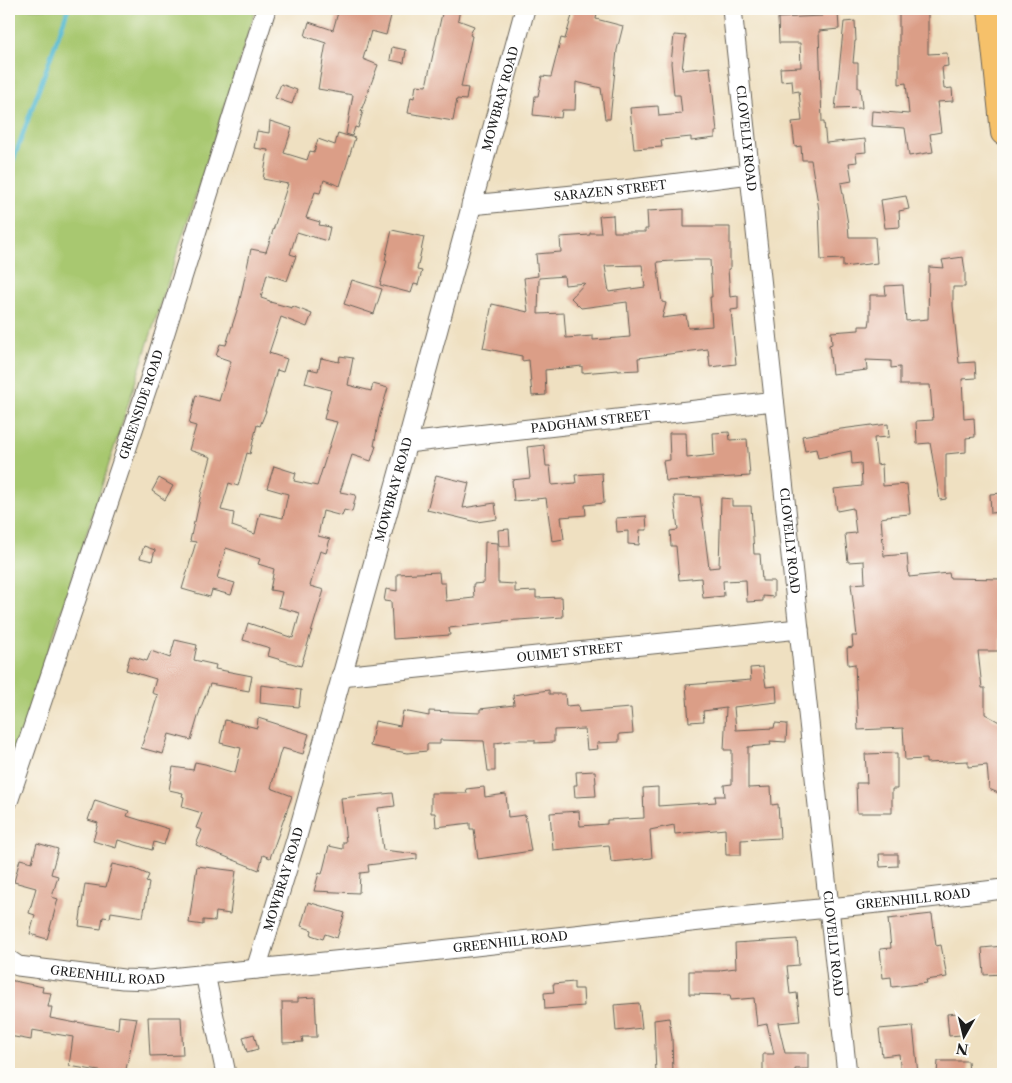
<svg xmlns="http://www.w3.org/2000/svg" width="1012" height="1083" viewBox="0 0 1012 1083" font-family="'Libre Caslon Text',serif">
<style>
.green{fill:#a8c870;stroke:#627246}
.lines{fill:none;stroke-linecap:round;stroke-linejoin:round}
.stream{stroke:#53b9d1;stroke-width:4.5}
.building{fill:#db9e87;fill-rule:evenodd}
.minor-casing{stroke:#666156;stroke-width:21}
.major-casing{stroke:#666156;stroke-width:26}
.minor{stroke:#fff;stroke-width:19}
.major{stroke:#f6c16b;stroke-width:24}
.labels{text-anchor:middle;stroke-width:4;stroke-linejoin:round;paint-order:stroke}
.street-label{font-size:12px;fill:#1c1c1c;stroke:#fdfcf7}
</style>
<rect width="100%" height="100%" fill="#fdfcf7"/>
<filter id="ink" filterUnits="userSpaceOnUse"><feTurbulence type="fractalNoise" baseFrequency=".02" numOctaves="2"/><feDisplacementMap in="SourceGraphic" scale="10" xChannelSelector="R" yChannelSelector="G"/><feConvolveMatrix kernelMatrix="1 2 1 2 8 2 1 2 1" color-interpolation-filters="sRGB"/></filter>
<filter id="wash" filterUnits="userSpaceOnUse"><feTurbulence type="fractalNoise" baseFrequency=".0096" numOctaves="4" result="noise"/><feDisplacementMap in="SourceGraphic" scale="20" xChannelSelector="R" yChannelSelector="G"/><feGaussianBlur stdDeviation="1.12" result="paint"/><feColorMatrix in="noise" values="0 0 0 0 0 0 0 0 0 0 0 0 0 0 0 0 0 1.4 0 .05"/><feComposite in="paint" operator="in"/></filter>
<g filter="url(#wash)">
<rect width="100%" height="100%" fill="#efe0c1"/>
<path class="green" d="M9 9H256L9 773Z"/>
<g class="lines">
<path class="stream" d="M9 172 68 9"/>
</g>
<g id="blocks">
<path class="building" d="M339 9H379L392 12 386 35 371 31 363 59 378 65 361 111H363L358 128 355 127 352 136 346 134 353 95 318 89 326 43 305 36 309 22 333 30Z
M443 9H460L458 20 474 26 470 35 472 36 461 87 468 88 466 100 457 99 453 121 408 113 411 97 414 98 416 85 426 86Z
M574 9H598L596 19 623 26 617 50 610 119H605L601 88 576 82 575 110H562L561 118 533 115 535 96H538L542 76 551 77 561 38 565 39Z
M899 10H928V54L947 53 948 66 942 67 944 89 952 88 953 101 937 102 941 132 930 134 933 152 909 156 905 128 871 126 872 111 909 114 906 83 899 84Z
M838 12 839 29 819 31 822 122H824L826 143 865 139 866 152 856 153 857 162 849 163 852 181 841 183 848 224 849 237H875L877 263 843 267V259L821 260 819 210 811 160H802L801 146 795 147 792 122 802 121 799 91 793 92 792 80 781 81 780 68 801 67 800 43H779L778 18 822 16 821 13Z
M855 21 856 41H855L853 63H858V88H860L862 108 835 109 844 22Z
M674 35 686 36 682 70 710 67 717 132H715V138L691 141V137L661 140 662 147 634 149 630 108 658 106 659 116 682 114 680 95H674L671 63Z
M392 47 406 50 404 63 390 60Z
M281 84 297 90 292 104 275 98Z
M270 121 292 128 284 153 307 160 310 151 314 152 318 139 335 145 338 133 355 138 340 186 324 180 320 193 315 192 306 218 320 222 319 225 330 227 327 241 297 232 290 254 296 256 287 281 267 274 261 298 270 301V302L292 308V306L312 314 307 327 281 317 269 353 287 359 283 372 277 370 265 411H266L260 426 257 425 250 454 247 453 238 486 229 483 221 510 234 513 232 526 255 534 260 513 283 518 288 494 267 488 274 466 296 473 294 481 317 486 337 422 324 419 331 390 305 383 309 369 318 371 321 358 339 362 340 356 353 358 348 385 371 391 373 384 388 388 379 418 374 446H376L371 461 352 455 340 492 356 495 352 512 344 510 342 516 323 511 318 536 330 539 326 553 320 551 310 586 324 590 301 666 268 656 270 648 243 640 248 623 293 638 300 613 278 607 282 592 270 590 274 569 258 564 260 559 226 548 217 578 235 583 231 595 212 590 210 597 182 589 196 542 190 541 194 522H195L201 494 211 457 189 450 196 426 189 424 196 395 219 401 231 361 216 356 220 344 226 345 239 304 251 249 266 252 288 184 263 179 268 150 254 148 257 131 269 133Z
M906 196 909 209 899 211 900 227 885 228 881 200Z
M684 209V227H730V269H728L730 297 738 296V309L731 310 736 364 710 367 708 349 638 358 639 370 618 371V370L582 373V366L545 370 546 395 532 396 529 360 522 361V356L483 348 492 304 528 312 524 278 538 276 536 254 561 252 560 237 590 235V233H601L599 216 613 215 614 232H645V229H648L647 211ZM689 260H710L712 297H710L712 326 688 328 686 315 662 318 666 303 662 302 657 262ZM642 265 645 287 609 292 605 266ZM564 276 565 285 585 283 571 298 581 308 627 302 630 337 593 340V336L566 338 564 313 538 314 539 278Z
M392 230 424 237 417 270 422 271 418 285 414 284 411 293 380 285 387 260H385Z
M963 257 965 271V287H953V306L959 363 975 362 976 378 962 379 964 419 974 418 975 437 966 438V452L946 454V499L940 500 930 443 917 444 916 421 933 420 930 385H900V367L891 368V361L866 360 867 370 832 374 829 345 832 344 831 332 859 330V326H869L870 320V295H886L885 286 903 285 906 321 928 319 929 267 944 268 942 260Z
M352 280 382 289 374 314 344 304Z
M888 424 889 437 874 438 877 465 882 464 883 486 907 484 910 514 887 516V517L881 518 884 556 907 554 909 577 949 573 950 578 1003 579V615H1001L1000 651H978L982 688H985V714L1003 724V795L989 789 987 765 968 767V761L926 763V759L905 760 903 728 858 730 855 664 848 665 847 648 853 647 852 636H857L851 584 865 583 864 561 848 562 845 534 856 533 853 508 837 511 834 489 862 486 861 463 852 464 851 451 818 458 816 449 805 451 802 436 841 429 872 425 873 426Z
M729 432 730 440 747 439 750 476 666 481 663 461 670 460 669 433H686L687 458 714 455 713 433Z
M544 445 546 466H550L552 485 576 483 575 475 602 473 604 503 585 505 586 515 561 517 564 539 552 541 546 498 514 501 512 480 530 478 527 447Z
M436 475 469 483 463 508 495 503 497 519 477 522 427 510Z
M159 478 173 486 165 500 152 491Z
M1003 493V512L991 513 990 494Z
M674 496 700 497 709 568 719 567 721 498 732 499V506H751L754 554H760L762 581H774V597L763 596V601L747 602 746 580 723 581 724 596 703 598 701 578 679 580 676 546H671L670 531 678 530Z
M646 516 647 530H640L639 545 628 544V531L617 532 616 518Z
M509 529 510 546H499L498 530Z
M485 542 498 543V583L515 584V592L536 591V598L562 597 563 617 503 621V622L449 628 450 635 393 639 391 602 384 601 386 589 397 591V574L439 572 440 583H445L446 601 474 598 473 584 484 583Z
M144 546 155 550 152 561 140 558Z
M175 640 197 645 194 660 216 665 215 669 252 676 249 691 210 684 201 707 191 740 169 734 163 754 141 748 158 695 152 693 156 679 126 670 130 656 147 661 151 651 170 658Z
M763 667 766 687 776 686 777 702 734 707 736 730 774 728 775 723 787 724 786 742 770 741 771 745 748 747V788L771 787 772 805 778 804 780 838 741 840V855H726L725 829 675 834 674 825 650 830 652 858 611 862 609 845 553 850 550 813 579 811 580 826 607 824V820L644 818 643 788 658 787V806L716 802 715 796H725L724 785 732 784V750H724L726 708 703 711 704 721 689 722 686 685 751 680 750 668Z
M261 685 301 690 299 707 260 703Z
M549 690V694H565L566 706 578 705 579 712 631 708 633 733 619 734V742L597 743 598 749 587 750 585 729 554 730V742L535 743V740H518L495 743V771H488L484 741 440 740V744H427V751L407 753 370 746 375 721 400 726 403 711 429 716V711L480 713V709L514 705 513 695Z
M258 718 309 734 303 754 282 748 280 753 271 788 292 796 270 858 263 855 259 870 196 845 202 830 196 828 202 813 182 807 184 797 182 796 183 793 169 790 173 767 193 770 195 762 205 764 235 773 241 748 220 743 225 720 257 728Z
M897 753V789H892V813H857L856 783H867L865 754Z
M595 771 596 783H595L596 796 575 797 574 785H577L576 772Z
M484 787 485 797 506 794 508 817 525 815 531 851 478 859 474 829H470V823L436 827 435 813H431V793H467L466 789Z
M393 793 395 806 378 808 383 850 417 854V859L368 865 369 872 360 873 359 893 314 891 319 873 322 874 329 846 343 849V842H346L341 798Z
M95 800 129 811 127 816 169 829 164 845 154 842 152 850 118 840 116 848 93 841 98 823 88 820Z
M37 843 58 849 51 874 58 876 52 897 58 899 47 939 30 934 35 915 29 913 36 888 14 882 20 859 32 862Z
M879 854H898V866L880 867Z
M112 864 135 869 149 875 146 882 149 883 143 917 111 912 110 918 103 917 101 929 79 926 85 884 106 887Z
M197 866 236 871 230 914 216 912 215 921 203 920V925L189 923Z
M308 902 345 913 337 938 325 934 323 939 311 935 312 930 301 926Z
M932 914 936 946 941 945 947 977 926 980 927 983 892 987 891 977 883 978 880 949 891 948 888 919Z
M797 939 799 965 787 966 790 994 797 993 800 1021 778 1023 785 1053H808V1069H795V1074H763V1054H774L767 1024 757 1026 754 998 731 1000 730 995 689 994V971H720V970L736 968 735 943Z
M1003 946V974L984 975 982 948Z
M9 980 43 987 42 992 51 993 48 1007H52L50 1018 76 1023V1022L118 1029 119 1016 137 1018 125 1074H117L69 1066 73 1037 32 1030 31 1040 9 1036Z
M574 982V989H583L584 1006 545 1009 544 993 554 992 553 984Z
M315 997 317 1037H302L303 1042 283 1043 282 1002H298V998Z
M639 1003 642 1028 616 1031 614 1005Z
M958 1013 961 1035 949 1036 947 1014Z
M148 1017H181L183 1055 150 1056Z
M669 1018 672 1038 673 1074H656L654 1020Z
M913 1026 918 1074H901L899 1054 882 1056 879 1029Z
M254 1034 258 1049 247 1052 243 1037Z
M938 1061H968L969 1073 937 1074Z"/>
</g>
</g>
<g filter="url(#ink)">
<use href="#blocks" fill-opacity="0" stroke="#666156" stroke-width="1"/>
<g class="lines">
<g class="minor-casing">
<g id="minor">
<path id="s1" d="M732 9 847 1074"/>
<path id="s2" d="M471 205 624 190 750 174"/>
<path id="s3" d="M407 443 774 401"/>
<path id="s4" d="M341 676 799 629"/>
<path id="s5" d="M9 799 157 358 266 9"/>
<path id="s6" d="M9 960 18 966 123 979 150 980 422 952 709 920 928 898 1003 889"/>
<path id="s7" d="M256 969 296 840 407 443 525 9"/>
<path d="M205 974 226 1074"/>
</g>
</g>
<g class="major-casing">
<path id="major" d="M990 9 1003 133"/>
</g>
<use href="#minor" class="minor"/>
<use href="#major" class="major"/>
</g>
</g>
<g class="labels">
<g class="street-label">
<text dy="4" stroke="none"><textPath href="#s7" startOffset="904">MOWBRAY ROAD</textPath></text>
<text dy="4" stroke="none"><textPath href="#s1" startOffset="130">CLOVELLY ROAD</textPath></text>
<text dy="4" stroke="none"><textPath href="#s2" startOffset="140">SARAZEN STREET</textPath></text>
<text dy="4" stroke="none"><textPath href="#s5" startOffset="416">GREENSIDE ROAD</textPath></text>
<text dy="4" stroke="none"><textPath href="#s3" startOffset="185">PADGHAM STREET</textPath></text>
<text dy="4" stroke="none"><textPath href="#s7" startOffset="499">MOWBRAY ROAD</textPath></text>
<text dy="4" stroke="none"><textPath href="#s1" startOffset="535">CLOVELLY ROAD</textPath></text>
<text dy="4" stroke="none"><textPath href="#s4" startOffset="230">OUIMET STREET</textPath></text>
<text dy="4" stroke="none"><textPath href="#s7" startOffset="94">MOWBRAY ROAD</textPath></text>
<text dy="4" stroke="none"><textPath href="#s6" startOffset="911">GREENHILL ROAD</textPath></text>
<text dy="4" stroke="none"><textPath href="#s6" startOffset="506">GREENHILL ROAD</textPath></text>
<text dy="4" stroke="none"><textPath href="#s1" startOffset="940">CLOVELLY ROAD</textPath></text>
<text dy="4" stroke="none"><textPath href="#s6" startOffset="101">GREENHILL ROAD</textPath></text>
</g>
</g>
<rect width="1012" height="1083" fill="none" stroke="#fdfcf7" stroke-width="30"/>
<g transform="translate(964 1036) rotate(188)" stroke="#fdfcf7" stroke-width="4" paint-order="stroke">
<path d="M0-4L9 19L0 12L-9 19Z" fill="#1c1c1c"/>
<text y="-8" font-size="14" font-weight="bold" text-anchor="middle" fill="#1c1c1c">N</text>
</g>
</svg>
